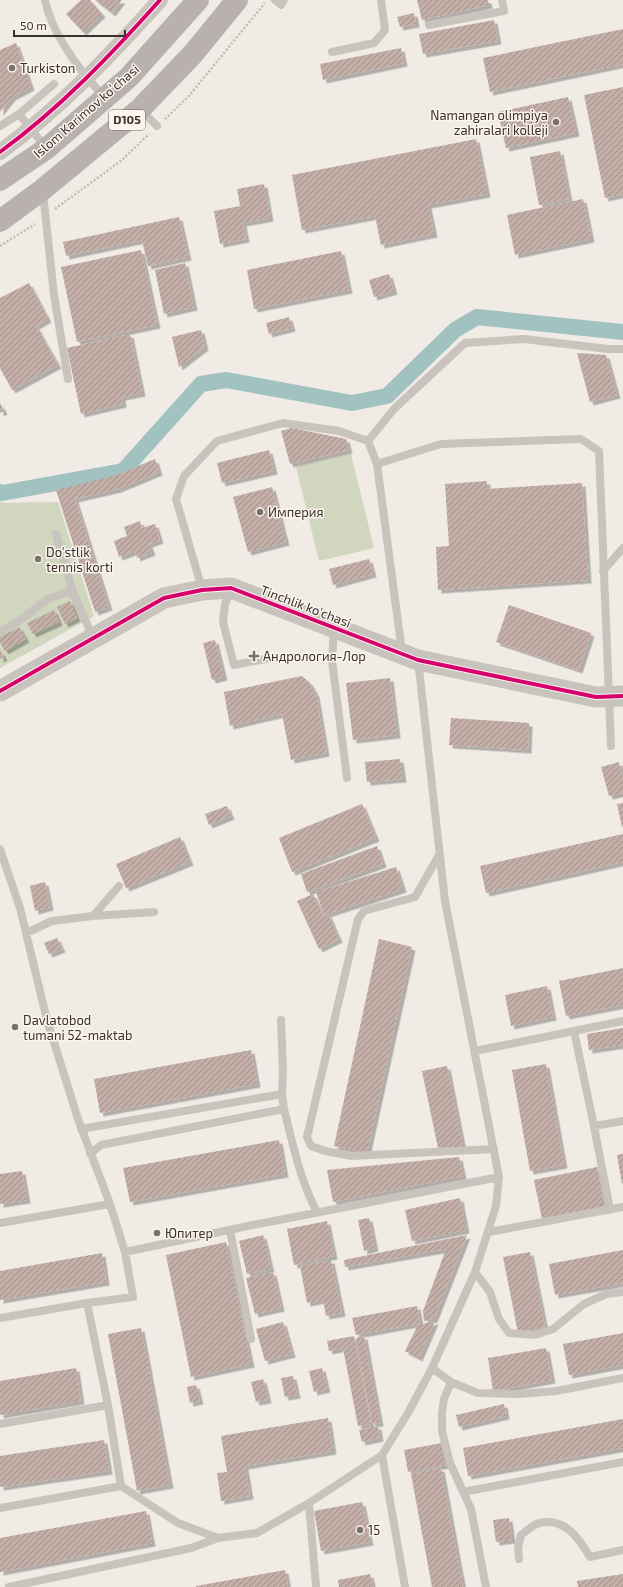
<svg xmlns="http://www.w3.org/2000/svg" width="623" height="1587" viewBox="0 0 623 1587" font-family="'Exo 2',sans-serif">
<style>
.pitch{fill:#d1d6bf}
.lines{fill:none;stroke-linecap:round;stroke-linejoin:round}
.canal{stroke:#a1c2c1;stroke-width:16}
.building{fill:url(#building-hatch);filter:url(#shadow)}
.path{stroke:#c2bbb6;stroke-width:2.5;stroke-dasharray:2 2;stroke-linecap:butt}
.service{stroke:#c9c3be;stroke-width:8}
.minor{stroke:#c9c3be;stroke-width:16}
.tertiary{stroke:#c9c3be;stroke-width:21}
.primary{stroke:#b8b1ad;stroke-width:22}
.cycleway-casing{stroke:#fbf5ee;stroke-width:6}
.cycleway{stroke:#d6006c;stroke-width:4}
.poi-dot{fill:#7a716c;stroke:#fbf5ee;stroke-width:1.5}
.labels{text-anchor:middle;stroke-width:3;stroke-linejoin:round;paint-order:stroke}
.shield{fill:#fbf5ee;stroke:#756b66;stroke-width:1}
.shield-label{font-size:12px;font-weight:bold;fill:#3b302b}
.poi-label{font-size:13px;fill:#3b302b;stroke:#fbf5ee;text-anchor:start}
.street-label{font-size:13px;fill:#3b302b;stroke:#fbf5ee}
</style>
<defs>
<pattern id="building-hatch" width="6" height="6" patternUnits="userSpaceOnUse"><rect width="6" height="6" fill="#c3afa7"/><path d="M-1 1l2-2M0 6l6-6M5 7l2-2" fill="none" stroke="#a08f88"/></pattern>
<filter id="shadow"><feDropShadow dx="3.5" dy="3.5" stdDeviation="0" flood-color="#0004"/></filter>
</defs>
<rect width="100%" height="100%" fill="#f0ebe5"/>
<path class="pitch" d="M351 454 374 548 319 561 296 467Z
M0 501 3 503 58 502 94 616 0 668Z"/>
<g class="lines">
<path class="canal" d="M0 492 2 493 123 471 201 384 226 380 352 403 387 396 455 330 477 317 623 332"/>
</g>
<path class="building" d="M81 0H90L102 14 83 32 66 14Z
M95 0H122L112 13Z
M417 0H488L489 5 422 20Z
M414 13 416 24 400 27 397 17Z
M494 20 498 41 423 54 419 34Z
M623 29V64L490 92 483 58Z
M16 43 31 87 12 97 0 112V50Z
M401 48 404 63 323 80 320 64Z
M623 87V194L605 198 584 95Z
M568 97 576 133 506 148 498 112Z
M476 139 487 194 428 205 434 234 381 245 375 216 302 230 292 175Z
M560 151 569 199 539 205 530 157Z
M264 184 270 218 243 223 246 239 220 244 214 211 240 206 237 189Z
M583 199 591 239 515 255 507 215Z
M179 217 188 257 148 266 142 240 66 256 63 242Z
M141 250 157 325 77 342 61 267Z
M341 251 349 290 254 309 247 270Z
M185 263 194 307 164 314 155 270Z
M389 274 394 291 374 297 369 280Z
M29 283 48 319 36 326 58 365 12 390 0 368V298Z
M289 317 292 328 269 334 266 323Z
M201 330 205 347 179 367 172 337Z
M130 334 142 393 122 397 123 404 81 414 67 348Z
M577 353 606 355 617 395 590 402Z
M0 403 4 411 0 413Z
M292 428 346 439 349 450 290 464 281 431Z
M269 450 274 471 222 483 217 463Z
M155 459 159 472 118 489 75 499 109 607 95 612 56 490 117 475Z
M487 481V489L582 483 588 580 438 590 436 547 449 546 445 484Z
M272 487 286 542 248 552 233 497Z
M140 521 142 528 155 524 160 540 149 544 152 552 137 558 135 551 119 557 114 541 127 536 124 527Z
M369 559 373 574 333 585 329 569Z
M70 601 77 618 65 624 57 607Z
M509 605 591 633 579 670 496 642Z
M54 610 59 622 33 634 27 623Z
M19 627 26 639 5 651 0 642V637Z
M215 640 224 677 212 680 203 643Z
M0 650 4 657 0 659Z
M302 676 310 683 316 694 326 753 291 760 282 714 230 726 224 692Z
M390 678 397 735 353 740 346 683Z
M451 718 529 723 528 750 449 745Z
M400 759 403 779 367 782 365 762Z
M619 762 623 780V793L609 796 601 767Z
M623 803V826L622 827 617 804Z
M362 804 376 838 292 872 279 838Z
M227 806 231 816 209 825 205 814Z
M623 834V862L486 893 480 866Z
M180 837 190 862 126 888 116 864Z
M377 846 383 864 307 892 301 874Z
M396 867 403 889 324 915 316 892Z
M45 882 50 907 35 911 30 886Z
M313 894 323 916 328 914 339 939 319 949 297 901Z
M57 938 62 949 49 954 44 943Z
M379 939 412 947 367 1153 334 1146Z
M623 968V1005L566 1016 559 981Z
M547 986 553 1017 511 1026 505 995Z
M623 1028V1045L589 1050 587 1034Z
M251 1050 257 1084 100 1113 94 1079Z
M546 1064 564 1165 530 1171 512 1070Z
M447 1066 463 1147 438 1148 422 1071Z
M279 1140 285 1174 130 1202 123 1168Z
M623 1154V1183L622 1184 617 1155Z
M459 1157 463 1176 333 1202 327 1170Z
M597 1167 605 1206 542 1219 534 1180Z
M22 1171 27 1200 0 1204V1174Z
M460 1198 466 1230 412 1241 405 1210Z
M369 1218 375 1248 364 1251 358 1220Z
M327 1221 334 1256 294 1265 287 1229Z
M263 1235 271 1269 247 1274 239 1241Z
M467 1235 434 1319 424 1321 423 1311 446 1249 345 1267 344 1260Z
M226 1242 251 1364 191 1377 166 1255Z
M623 1250V1283L555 1295 549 1264Z
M530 1252 545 1327 518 1333 503 1257Z
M102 1253 106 1282 0 1300V1271Z
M331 1260 342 1313 326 1316 323 1300 307 1303 300 1266Z
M273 1272 281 1308 255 1314 246 1278Z
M417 1306 420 1323 356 1335 352 1318Z
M435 1321 419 1358 405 1351 418 1325Z
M283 1322 292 1354 265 1361 256 1329Z
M141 1328 170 1485 137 1491 108 1334Z
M623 1333V1365L569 1375 563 1344Z
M354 1336 371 1424 358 1426 343 1348 329 1351 327 1341Z
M364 1336 380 1423 372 1424 356 1338Z
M546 1348 552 1380 493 1391 488 1358Z
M76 1368 81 1401 0 1415V1381Z
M322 1368 327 1389 314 1392 309 1371Z
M293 1376 297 1395 285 1397 281 1378Z
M263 1379 268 1400 256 1402 251 1382Z
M196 1385 200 1401 190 1403 187 1387Z
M504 1404 506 1416 459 1427 456 1415Z
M328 1418 333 1451 245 1466 250 1496 221 1501 217 1473 227 1472 221 1436Z
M623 1419V1448L468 1476 463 1448Z
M378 1426 380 1438 362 1442 359 1430Z
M104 1440 109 1471 0 1487V1456Z
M442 1443 446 1465 408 1472 404 1450Z
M441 1468 460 1571 463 1587H432L411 1474Z
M362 1502 370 1542 321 1551 314 1511Z
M146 1511 152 1543 0 1572V1538Z
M509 1518 512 1540 496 1542 493 1520Z
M285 1570 288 1587H196V1586Z
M370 1574 373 1587H339L338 1580Z
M623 1574V1587H578L577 1581Z"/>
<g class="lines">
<path class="path" d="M165 119 188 97 265 3
M55 209 122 160 149 134
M0 246 35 224"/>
<path class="service" d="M45 0C52 35 81 72 105 98
M275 0 281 5 284 0
M429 25 504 11 502 0
M332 52 374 43 385 30 381 0
M141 110 157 126
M19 114 46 148
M0 126 19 114 54 84
M43 193 54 295 68 379
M368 441 394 409 465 343 524 339 608 349H623
M377 464 441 444 581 439 599 451 611 746
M56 534 74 595
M603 571 623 548
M202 589 176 499 184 476 217 441 283 423 339 431 368 441 377 464 402 652
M231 589 225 604 223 622 234 665 270 658
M334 628 332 661 347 778
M0 632 16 623 48 599 67 592 74 595 93 637
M0 849 20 908 47 1020 78 1119 110 1204 0 1223
M439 855 415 897 364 911 358 919 307 1137 311 1146 325 1151 352 1156 494 1149
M93 916 119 886
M26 933 52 921 93 916 154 912
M281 1020 283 1072 282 1094
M574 1031 623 1021
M475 1051 574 1031 594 1126 623 1121
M284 1109C293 1145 300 1180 317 1212
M594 1126 610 1210
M81 1129 282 1094 284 1109 101 1145 90 1154
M110 1204 125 1252 248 1226 499 1177
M230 1230 251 1339
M489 1232 623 1207
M475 1272 490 1292 499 1319 509 1333 535 1335 553 1329 584 1304 606 1294 623 1292
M0 1318 87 1303
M432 1368 451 1382 478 1393 519 1394 556 1391 623 1378
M451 1382 444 1399 442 1413V1431L450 1463 471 1509 486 1587
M108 1405 121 1486 178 1523 218 1538 257 1533 309 1503 382 1455 408 1413 432 1368 475 1272 496 1206 499 1177 445 901 418 660
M0 1424 108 1405 87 1303 133 1297 125 1252
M382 1455 405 1587
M463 1492 623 1462
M309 1503 316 1587
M0 1508 121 1486
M519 1559 518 1548 521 1535C527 1531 533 1524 540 1523 564 1517 579 1538 590 1557L623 1550
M9 1587 191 1548 218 1538"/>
<path class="minor" d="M0 152C59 109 111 55 160 0"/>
<path class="tertiary" d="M0 691 164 598 202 590 231 588 418 660 596 697 623 696"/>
<path class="primary" d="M0 180 46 149 129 77 198 0
M0 221 42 190 140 109 192 55 237 0"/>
<g class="cycleway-casing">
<path id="cycleway" d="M0 152C59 109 111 55 160 0
M0 691 164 598 202 590 231 588 418 660 596 697 623 696"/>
</g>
<use href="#cycleway" class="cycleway"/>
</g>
<g class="poi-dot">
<circle cx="12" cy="68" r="4"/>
<circle cx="556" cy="122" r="4"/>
<circle cx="260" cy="512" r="4"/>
<circle cx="38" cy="559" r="4"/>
<path d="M252 650h4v4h4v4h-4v4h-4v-4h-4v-4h4z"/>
<circle cx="15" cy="1027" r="4"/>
<circle cx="157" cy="1233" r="4"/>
<circle cx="360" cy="1530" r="4"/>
</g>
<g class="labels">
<rect class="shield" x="109" y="110" width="36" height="20" rx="3"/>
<g class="shield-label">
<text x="127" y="124">D105</text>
</g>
<g class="poi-label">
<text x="20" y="73">Turkiston</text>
<text x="548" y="120" text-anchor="end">Namangan olimpiya<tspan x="548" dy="15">zahiralari kolleji</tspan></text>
<text x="268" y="517">Империя</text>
<text x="46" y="557">Do'stlik<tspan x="46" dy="15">tennis korti</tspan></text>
<text x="263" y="661">Андрология-Лор</text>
<text x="23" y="1025">Davlatobod<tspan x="23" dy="15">tumani 52-maktab</tspan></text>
<text x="165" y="1238">Юпитер</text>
<text x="368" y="1535">15</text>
</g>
<g class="street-label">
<text transform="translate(86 111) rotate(-41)" y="5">Islom Karimov koʻchasi</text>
<text transform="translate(306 606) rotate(21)" y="5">Tinchlik ko'chasi</text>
</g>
</g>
<path d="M14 30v6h111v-6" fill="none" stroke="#3b302b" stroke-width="2"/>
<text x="20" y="30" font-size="12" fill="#3b302b" stroke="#fbf5ee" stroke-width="3" paint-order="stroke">50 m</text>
</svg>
